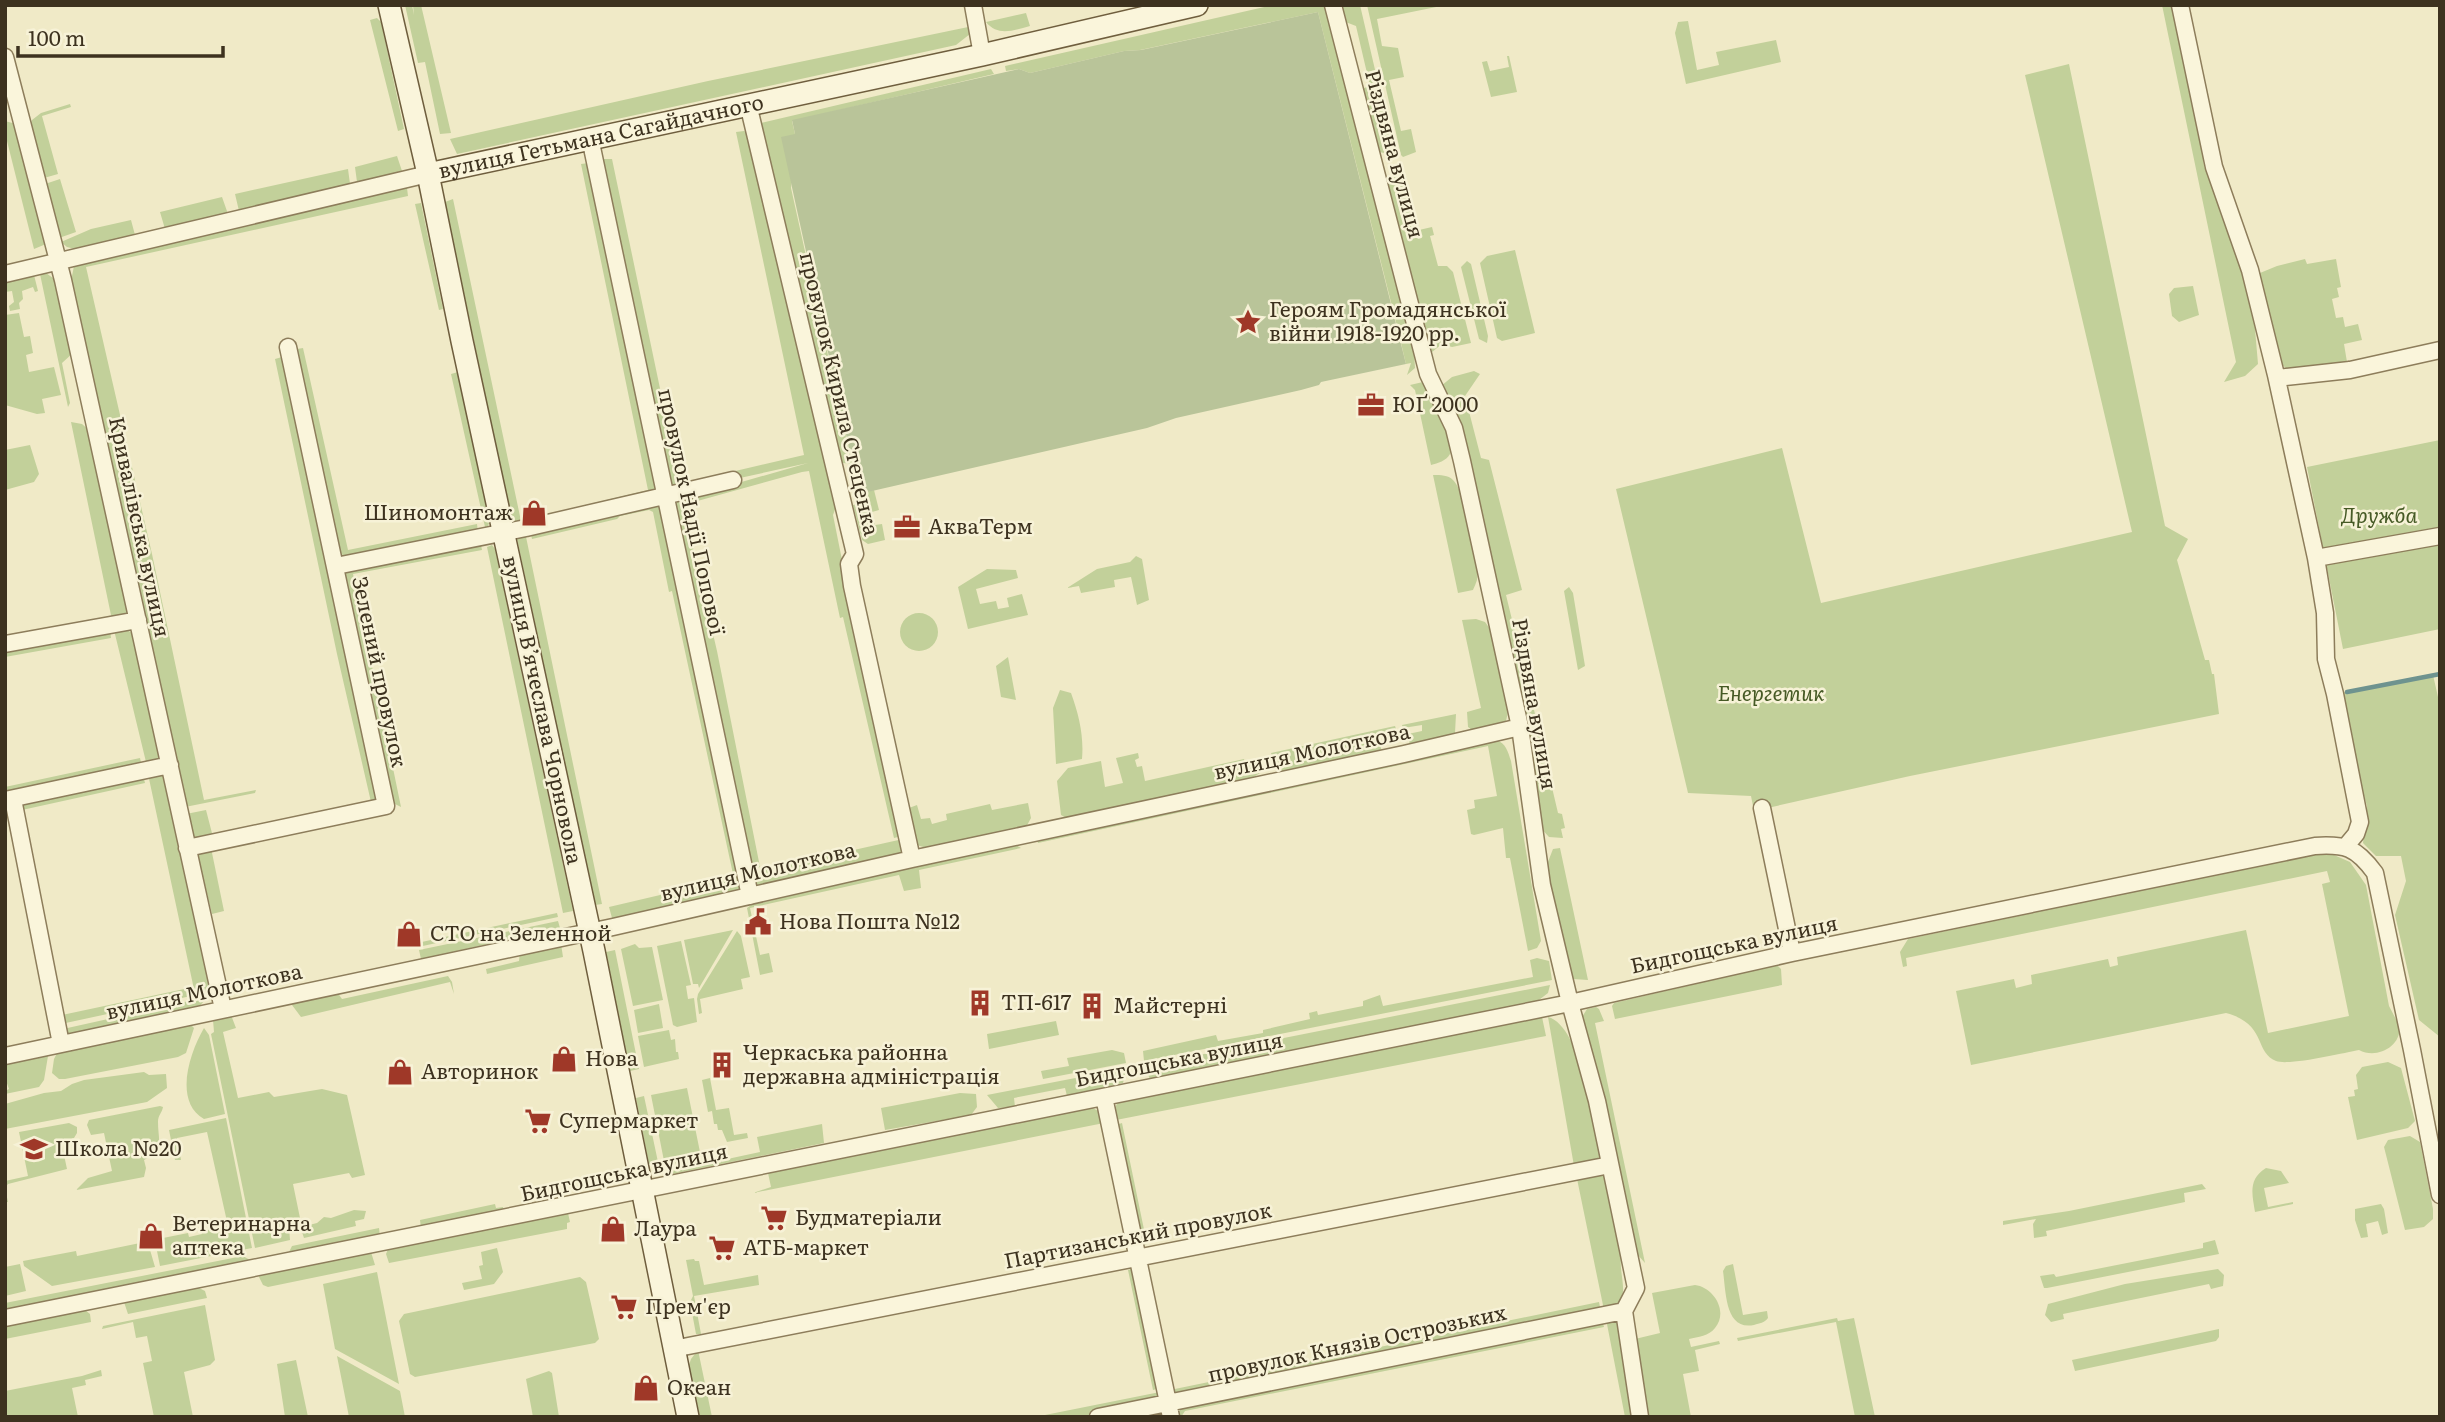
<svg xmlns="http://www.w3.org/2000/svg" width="2445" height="1422" viewBox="0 0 2445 1422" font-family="Literata,serif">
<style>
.green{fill:#c2d09a}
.cemetery{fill:#b9c499}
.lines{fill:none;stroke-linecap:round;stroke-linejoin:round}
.stream{stroke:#6e938f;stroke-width:4.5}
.minor-casing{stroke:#8d7d5b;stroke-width:19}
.secondary-casing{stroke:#6f5e3e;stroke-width:24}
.minor{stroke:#faf5db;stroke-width:16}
.secondary{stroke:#faf5db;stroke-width:21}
.labels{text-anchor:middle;stroke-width:5;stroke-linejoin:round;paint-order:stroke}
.street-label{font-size:21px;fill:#3d321f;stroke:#f7f2d7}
.poi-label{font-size:21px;fill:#3d321f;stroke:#f7f2d7;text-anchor:start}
.park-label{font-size:21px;font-style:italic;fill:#465a25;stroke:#f7f2d7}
</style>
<rect width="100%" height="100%" fill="#f0eac7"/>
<path class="green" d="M405 5H412L414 15 413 5H421L451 133 440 134 425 62 418 63Z
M1273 5H1325L1327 8 1414 351 1415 368 1407 375 1411 363 1406 364 1397 326 1318 12 1140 50 1124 51 1030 73 1019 69 1006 71 1005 66Z
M1350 5H1360L1395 156 1380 152 1362 93 1364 88 1370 86 1356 26 1343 21 1338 8Z
M1367 5H1446L1377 19 1382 46 1398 48 1404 77 1389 80 1401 131 1411 129 1416 152 1403 157 1401 155Z
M2162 5H2173L2200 133 2204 166 2245 278 2253 306 2258 364 2245 376 2224 382 2236 362Z
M1026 13 1030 26C1014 30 998 37 986 22Z
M377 18 381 22 404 129 398 131 370 20Z
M1688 21 1697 70 1719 65 1716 52 1776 40 1781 62 1686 84 1675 33 1678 22Z
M973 26 970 34 956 45 457 154 450 139 708 81Z
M1507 56H1509L1517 92 1491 97 1482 62 1487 61 1490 71 1509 67Z
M2069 64 2165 526 2188 539 2177 560 2205 660H2209L2212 674H2214L2219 714 1910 776 1754 811 1751 796 1688 793 1616 489 1782 448 1821 603 2132 532 2025 75Z
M991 69 994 74 792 121 795 134 791 188 852 464 843 463 837 457 759 130 761 123Z
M70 104 71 107 42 116 58 174 44 178 30 127 32 120 41 113Z
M5 121 16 124 46 244 34 249 5 133Z
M744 131 749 134 836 507 833 515 841 555 902 836 894 838 843 617 840 618 809 471 802 472 683 505 717 651 760 867 750 869 675 503 679 500 808 463 680 491 671 490 601 159H612L680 484 804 455 736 132Z
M397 156 402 171 357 182 355 167Z
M589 163 657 493 529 522 528 519 648 490 581 164Z
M348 169 350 184 239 211 235 194Z
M1397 175 1406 176 1419 230 1432 227 1434 235 1430 236 1438 266H1447L1453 272 1471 343 1452 347 1442 344 1432 352 1386 183Z
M60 179 76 232 59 238 45 184Z
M407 188 408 196 86 267 152 554 204 800 256 790 255 793 185 807 71 281 74 266 83 261Z
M222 197 228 214 165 229 160 212Z
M453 199 521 521 512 523 445 202Z
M421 203 443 309 439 310 415 204Z
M131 220 135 235 75 249 67 247 61 242 91 229Z
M1515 250 1535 333 1502 341 1497 338 1480 263 1487 256Z
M2305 259 2307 264 2336 259 2341 287 2337 288 2339 297 2332 299 2336 318 2343 317 2345 327 2358 324 2362 340 2344 344 2347 362 2314 369 2289 371 2278 361 2260 273 2277 266Z
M1467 261 1471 264 1488 336 1487 343 1479 339 1461 267Z
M46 273 57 281 73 353 62 363 70 403 68 407 40 274Z
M34 275 38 291 35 292 33 287 22 291 23 299 19 303 20 309 10 311 9 306 14 302 12 291 5 292V281Z
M2193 286 2199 315 2179 322 2172 316 2169 294 2174 288Z
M19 313 24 337 30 336 33 353 26 355 29 372 54 367 61 395 42 399 45 413 37 414 5 405V315Z
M303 348 348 550 477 524 478 532 347 558 338 552 294 354 297 349Z
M282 357 285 369 290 377 376 779 377 798 368 807 196 841 190 836 186 814 206 810 213 837 371 802 337 654 275 359Z
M1474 371 1480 374 1465 396 1481 458 1489 460 1522 590 1506 595 1535 714 1528 716 1526 714 1459 420 1451 398 1441 386 1452 377Z
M458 372 490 520 488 526 485 527 451 374Z
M1423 382 1429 385C1436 401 1460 438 1450 454 1446 461 1438 463 1431 465L1415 390 1410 385Z
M71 422 82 424 91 432 130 613 112 620Z
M2440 440V629L2343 649 2307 467Z
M30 445 39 474 34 482 5 490V450Z
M1433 475C1441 475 1448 475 1453 480 1466 492 1480 563 1477 580 1476 583 1474 588 1473 590L1458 593Z
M874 490 879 510 872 512 875 525 882 524 885 540 868 544 862 540 853 505 865 502 863 493Z
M661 505 741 872 733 874 672 591 669 592 653 512 649 510 620 516 617 519 532 539 530 530Z
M525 532 602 904 595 905 516 534Z
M481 545 482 550 353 574 401 807 393 803 343 580 347 570Z
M492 545 495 549 573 911 563 913 487 547Z
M1136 556 1142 559 1149 600 1137 605 1131 577 1114 580 1115 587 1081 593 1079 586 1067 588 1097 569 1130 562Z
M987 569 1016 570 1018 578 976 589 980 604 996 601 998 609 1009 607 1007 598 1022 594 1028 615 968 629 958 587Z
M1569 587 1573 593 1585 666 1578 670 1564 591Z
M900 632a19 19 0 1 1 38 0a19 19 0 1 1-38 0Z
M1476 619 1485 622C1499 638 1515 703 1505 723L1475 732 1468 727 1467 712 1481 708 1462 620Z
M125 629 132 633 134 637 161 753 158 760 147 766 114 630Z
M110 630 111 638 5 657V649Z
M1008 657 1016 700 1001 697 996 666Z
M2433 675 2438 697 2440 698V1037L2419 1020 2395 915 2406 881 2401 856H2376L2363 843 2367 806 2335 694Z
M1060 690 1071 693C1079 715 1084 736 1082 759L1056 764 1053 708Z
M1456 714 1455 733 1451 738 1410 747 1408 734 1422 731V725L1403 728 1402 725Z
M1395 726 1396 729 1370 737 1372 741H1379L1382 752 1283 772 1275 765 1271 753Z
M1538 728 1558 813 1562 814 1565 828 1561 829 1563 838 1549 837 1539 826 1528 735 1531 730Z
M1496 740C1506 743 1508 752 1511 761L1541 941 1537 948 1528 951 1510 858H1506L1503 828 1474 835 1471 834 1467 810 1475 808 1474 800 1497 796 1488 746 1038 843 1037 840Z
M1138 753 1139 758 1135 760 1137 767 1142 766 1145 781 1244 759 1246 766 1262 763 1260 773 1247 781 1070 820 1061 815 1057 781 1068 768 1101 761 1105 787 1123 783 1116 758Z
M140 758 142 767 5 796V787Z
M159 773 164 775 210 986 209 991 195 994 148 774Z
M143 775 145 783 22 810 32 851 62 1015 189 988 191 996 61 1024 18 805 20 802Z
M1028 803 1031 818 1025 829 929 849 917 845 912 833 915 832 909 808 917 805 921 819 930 818 932 824 947 820 946 814 990 804 992 810Z
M903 839 902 851 898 855 759 887 756 885 751 873Z
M1016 845 1021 848 919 870 921 888 904 891 899 875 750 908 760 955 769 953 773 972 760 975 747 908 751 905 773 900V896Z
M211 848 224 911 212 914 198 856 202 849Z
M1560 848 1588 980 1573 979 1570 974 1546 867 1553 849Z
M2320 853 2334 855 2350 862 2366 885 2389 1006 2400 1027C2400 1048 2376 1059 2359 1050 2343 1053 2289 1066 2276 1061 2254 1052 2267 1024 2226 1013L1971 1065 1956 991 2014 979 2016 988 2032 984 2031 975 2108 959 2110 967 2118 965 2117 957 2246 930 2268 1033 2349 1016 2322 884 2330 882 2327 871 1906 958 1907 966 1903 967 1900 952 1908 939Z
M741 876 739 890 736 892 617 918H612L609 907Z
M557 913 558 917 418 947 417 943Z
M558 921 560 928 421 959 419 950Z
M733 930 699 988 698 984H693L684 940Z
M737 931 741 936 750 977 741 979 743 989 700 999 702 1013 699 1014 697 999 698 994Z
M681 941 691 985 686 986 688 999 694 998 697 1022 677 1027 673 1025 657 946Z
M561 944 563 957 487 974 486 969 519 961 520 952Z
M635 944 639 948 652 947 663 1000 633 1006 621 949Z
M615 950 639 1069 630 1071 606 952Z
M1537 958 1549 961 1552 980 1144 1061 1143 1051 1216 1035 1218 1041 1263 1033V1030L1310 1019 1309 1013 1317 1011 1318 1015 1363 1006V1001L1380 995 1383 1006 1533 977 1530 960Z
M1777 965 1781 969 1782 985 1615 1019 1612 1006 1614 1003Z
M448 976 452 982 454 994 450 982 301 1017 292 1005 294 1001 337 992 342 999Z
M1550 985 1548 993 1535 1003 1161 1078 1150 1079 1144 1066Z
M207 997 199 1007 66 1036 63 1029Z
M659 1004 663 1028 638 1033 634 1010Z
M1596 1007 1599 1009 1604 1021 1595 1023 1645 1263 1637 1254 1603 1088 1582 1017 1587 1009Z
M231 1015 236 1028 223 1032 238 1098 269 1092 274 1097 322 1089 347 1095 365 1175 352 1178 349 1173 293 1184 300 1218 289 1227 290 1240 255 1248 211 1034 214 1032 213 1020Z
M1542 1017 1546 1036 1116 1120C1115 1113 1113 1106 1120 1101Z
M1548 1017C1582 1026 1595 1128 1601 1160L1574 1166Z
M1056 1021 1059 1035 989 1049 987 1034Z
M190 1024 194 1028 186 1053 178 1057 65 1079H59L52 1073 54 1059 57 1053Z
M204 1028 209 1035 225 1114 204 1119C173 1101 190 1052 204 1028Z
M669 1030 671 1040 675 1039 676 1052H678L679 1059 644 1067 638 1036Z
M1112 1050 1124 1053 1126 1063 1043 1079 1041 1071 1069 1066 1067 1058Z
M48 1056 44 1080 39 1087 5 1094V1091L9 1089 5 1078V1065Z
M2388 1062 2401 1068 2415 1121 2408 1128 2357 1140 2348 1097 2355 1096 2354 1090 2358 1089 2356 1075 2362 1067Z
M1127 1068 1123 1083 1067 1096 1065 1088 1014 1098 1015 1107 998 1108 987 1095Z
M144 1072 149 1075 166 1074 167 1088 147 1102 5 1129V1104L44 1093 61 1091 72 1084 84 1080Z
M710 1078 716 1110 729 1108 734 1135 747 1133 748 1138 727 1142 722 1130H718L717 1124H714L712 1111 708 1112 702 1080Z
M687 1088 701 1157 665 1166 651 1095Z
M960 1093 976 1094 977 1107 971 1115 885 1130 881 1108Z
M644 1096 658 1162 649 1164 636 1098Z
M160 1106 163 1107C162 1113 158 1115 158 1122 158 1141 165 1149 144 1160L146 1168 144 1177 76 1190 88 1178 112 1171 104 1133 91 1135 87 1125 89 1120Z
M1091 1107 1100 1112 1104 1123 753 1193 771 1187 768 1173Z
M226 1118 252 1248 160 1266 156 1246 158 1239 188 1233 189 1237 202 1234 201 1231 228 1226 207 1132 177 1138 181 1160H175L169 1130Z
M69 1123 77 1127V1133L74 1138 61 1141 67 1169 8 1184 5 1188 8 1202H5V1181L28 1176 19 1132Z
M1122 1123 1147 1244 1142 1245 1116 1125Z
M822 1124 824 1143 667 1175V1172L760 1152 757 1137Z
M2410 1136 2420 1142 2433 1209V1219L2424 1227 2405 1230 2384 1147 2388 1140Z
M2266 1168 2281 1171 2289 1183 2264 1188 2268 1207 2293 1202V1204L2255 1212C2252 1194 2248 1179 2266 1168Z
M1604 1173 1621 1257C1619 1274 1628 1290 1619 1305L1604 1310 1576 1174Z
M2202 1184 2206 1189 2184 1193 2185 1202 2046 1231 2047 1236 2034 1238 2033 1224 2036 1219 2003 1225V1221L2069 1211Z
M495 1204 496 1208 503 1207 504 1212 421 1228 420 1220Z
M2381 1204 2384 1209 2388 1233 2382 1235 2378 1221 2366 1224 2368 1237 2361 1238 2355 1220V1209Z
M354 1210 366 1211 364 1219 355 1221 356 1226 304 1238 302 1232 305 1226 317 1223 324 1217 331 1218Z
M568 1213 570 1222 567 1223V1229L389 1263 386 1254 388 1249Z
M379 1228 380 1237 290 1255 289 1252 292 1246Z
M2215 1240 2219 1254 2047 1288H2044L2040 1276 2054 1274 2056 1277 2203 1248V1243Z
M140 1243H148L155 1267 52 1286 24 1266 23 1261 76 1251 77 1256Z
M497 1248 503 1272 494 1284 464 1290 462 1283 482 1279 479 1266 483 1265 481 1252Z
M371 1252 375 1265 268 1287 263 1285 259 1277 260 1274Z
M243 1256 250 1260 249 1263 5 1312V1303Z
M694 1259 695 1261H699L704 1285 758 1275 759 1285 694 1296 701 1334H696L690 1302 693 1296 686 1260Z
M20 1264 26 1291 5 1296V1267Z
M1733 1264 1743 1315 1767 1311 1768 1318C1764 1323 1760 1323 1754 1325 1725 1331 1726 1292 1723 1271L1726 1266Z
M1136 1268 1160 1388 1153 1390 1128 1270Z
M2218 1269 2224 1275 2223 1286 2211 1289 2209 1284 2063 1314 2064 1319 2051 1322 2045 1315 2048 1304 2125 1284Z
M377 1272 399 1384 335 1349 323 1284Z
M580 1277 586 1282 599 1339 595 1343 415 1377 410 1374 399 1321 404 1314Z
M1695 1285C1713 1287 1729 1311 1715 1328 1709 1336 1698 1337 1689 1339L1691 1347 1719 1341 1720 1344 1695 1350 1699 1371 1683 1374 1691 1417H1645L1635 1339 1660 1333 1652 1293Z
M197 1287 205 1291 207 1298 128 1314 124 1302Z
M1599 1302 1601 1312 1174 1396 1170 1390Z
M205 1305 215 1360 210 1365 184 1372 193 1417H154L143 1363 152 1361 147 1336 136 1338 133 1322 102 1329 103 1326Z
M85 1310 90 1314 91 1322 5 1339V1324Z
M1837 1318 1838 1321 1854 1318 1875 1417H1855L1836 1322 1738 1341 1737 1338Z
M1606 1319H1619L1635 1417H1625Z
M1602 1320 1604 1327 1185 1411 1181 1417H1176L1183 1405Z
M2219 1329V1337L2216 1341 2075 1371 2072 1360Z
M698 1350 712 1417H700L689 1365 691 1359Z
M337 1356 400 1391 405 1417H349Z
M296 1360 308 1417H285L277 1364Z
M101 1370 102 1376 85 1380 86 1385 72 1388 78 1417H5V1391L82 1376Z
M549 1371 552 1373 559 1417H533L526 1379Z
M1160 1392 1158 1399 1152 1402 1078 1417H1035Z"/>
<path class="cemetery" d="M1318 12 1406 364 1321 382 1319 385 1301 390 1176 418 1147 428 859 494 781 137 795 134 792 120 1019 69 1030 73 1124 51 1141 50Z"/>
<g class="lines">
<path class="stream" d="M2347 692 2440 674"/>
<g class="minor-casing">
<path id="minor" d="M973 5 982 55
M1333 5 1428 374 1454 428 1462 461 1520 727 1542 885 1570 1003 1597 1101 1636 1288 1624 1311 1640 1417
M2180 5 2214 167 2250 270 2276 375 2316 558 2325 613 2326 659 2335 694 2360 822 2356 834 2346 846
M5 57 63 280 223 1009
M748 104 855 554 849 564 852 586 912 859
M590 138 750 896
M5 274 428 174
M2277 378 2350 370 2440 350
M2316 558 2440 536
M336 566 526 528 733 480
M5 644 138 620
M13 799 61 1044
M5 800 170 765
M1762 808 1792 953
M187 848 386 806 288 347
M5 1056 613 927 912 859 1404 754 1520 727
M1104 1097 1171 1417
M5 1318 1570 1003 1792 953 2315 846C2345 844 2356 847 2375 873L2412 1050 2440 1195
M673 1349 1610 1165
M1098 1417 1624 1311"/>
</g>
<g class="secondary-casing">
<g id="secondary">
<path d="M389 5 428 174 462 341 594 951 688 1417"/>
<path id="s1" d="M428 174 982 55 1197 5"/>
</g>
</g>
<use href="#minor" class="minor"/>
<use href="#secondary" class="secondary"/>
</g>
<defs>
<g id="sight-bare" transform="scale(2.1)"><path d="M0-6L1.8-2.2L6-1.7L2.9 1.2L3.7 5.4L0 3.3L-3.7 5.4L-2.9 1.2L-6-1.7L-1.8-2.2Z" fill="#9f3828" stroke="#f7f2d7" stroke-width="2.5" paint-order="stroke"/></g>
<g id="office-bare" transform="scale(2.1)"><path d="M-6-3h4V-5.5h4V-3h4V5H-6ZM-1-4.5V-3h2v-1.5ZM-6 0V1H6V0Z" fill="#9f3828" stroke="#f7f2d7" stroke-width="2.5" paint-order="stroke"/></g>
<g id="shop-bare" transform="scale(2.1)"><path d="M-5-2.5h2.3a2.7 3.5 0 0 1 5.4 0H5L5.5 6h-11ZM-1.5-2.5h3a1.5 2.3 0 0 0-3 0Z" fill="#9f3828" stroke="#f7f2d7" stroke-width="2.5" paint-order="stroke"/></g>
<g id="civic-bare" transform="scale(2.1)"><path d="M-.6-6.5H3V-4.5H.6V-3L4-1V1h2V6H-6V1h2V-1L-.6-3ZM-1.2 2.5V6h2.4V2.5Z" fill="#9f3828" stroke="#f7f2d7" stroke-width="2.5" paint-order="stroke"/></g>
<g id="building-bare" transform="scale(2.1)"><path d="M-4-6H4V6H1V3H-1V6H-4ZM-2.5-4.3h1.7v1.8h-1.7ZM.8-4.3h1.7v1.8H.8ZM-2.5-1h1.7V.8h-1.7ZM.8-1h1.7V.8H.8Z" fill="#9f3828" stroke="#f7f2d7" stroke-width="2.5" paint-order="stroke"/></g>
<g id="supermarket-bare" transform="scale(2.1)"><path d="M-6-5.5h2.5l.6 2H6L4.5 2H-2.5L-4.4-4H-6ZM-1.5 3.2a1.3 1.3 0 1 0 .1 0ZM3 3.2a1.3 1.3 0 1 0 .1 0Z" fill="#9f3828" stroke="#f7f2d7" stroke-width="2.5" paint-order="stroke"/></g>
<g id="school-bare" transform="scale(2.1)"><path d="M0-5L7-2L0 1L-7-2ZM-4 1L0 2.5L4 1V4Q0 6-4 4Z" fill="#9f3828" stroke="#f7f2d7" stroke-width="2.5" paint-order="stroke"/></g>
</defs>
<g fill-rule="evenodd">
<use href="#sight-bare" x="1248" y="322"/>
<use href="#office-bare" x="1371" y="405"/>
<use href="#shop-bare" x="534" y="513"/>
<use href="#office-bare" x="907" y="527"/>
<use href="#civic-bare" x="758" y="922"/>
<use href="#shop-bare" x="409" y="934"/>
<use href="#building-bare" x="980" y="1003"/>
<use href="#building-bare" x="1092" y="1006"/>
<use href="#shop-bare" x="564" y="1059"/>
<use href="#building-bare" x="722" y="1065"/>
<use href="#shop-bare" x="400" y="1072"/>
<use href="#supermarket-bare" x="538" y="1121"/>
<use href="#school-bare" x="34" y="1149"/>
<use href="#supermarket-bare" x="774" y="1218"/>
<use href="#shop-bare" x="613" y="1229"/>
<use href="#shop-bare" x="151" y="1236"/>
<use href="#supermarket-bare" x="722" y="1248"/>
<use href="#supermarket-bare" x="624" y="1307"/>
<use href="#shop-bare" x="646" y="1388"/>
</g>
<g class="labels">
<g class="street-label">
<text dy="7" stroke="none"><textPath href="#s1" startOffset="177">вулиця Гетьмана Сагайдачного</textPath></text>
<text transform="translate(1394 154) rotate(75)" y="7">Різдвяна вулиця</text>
<text transform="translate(839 394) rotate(77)" y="7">провулок Кирила Стеценка</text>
<text transform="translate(691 512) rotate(78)" y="7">провулок Надії Попової</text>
<text transform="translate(139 527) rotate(78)" y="7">Кривалівська вулиця</text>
<text transform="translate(379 672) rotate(78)" y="7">Зелений провулок</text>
<text transform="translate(1534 704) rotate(80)" y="7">Різдвяна вулиця</text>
<text transform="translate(542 710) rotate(78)" y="7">вулиця Вʼячеслава Чорновола</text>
<text transform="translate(1312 752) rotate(-12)" y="7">вулиця Молоткова</text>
<text transform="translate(758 872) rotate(-13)" y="7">вулиця Молоткова</text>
<text transform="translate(1734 945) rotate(-12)" y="7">Бидгощська вулиця</text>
<text transform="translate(204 992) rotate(-12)" y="7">вулиця Молоткова</text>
<text transform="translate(1179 1060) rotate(-11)" y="7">Бидгощська вулиця</text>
<text transform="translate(624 1173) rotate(-12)" y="7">Бидгощська вулиця</text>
<text transform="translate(1138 1236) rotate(-11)" y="7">Партизанський провулок</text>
<text transform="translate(1357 1344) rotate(-12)" y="7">провулок Князів Острозьких</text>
</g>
<g class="poi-label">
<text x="1269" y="317">Героям Громадянської<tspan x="1269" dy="24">війни 1918-1920 рр.</tspan></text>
<text x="1392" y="412">ЮҐ 2000</text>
<text x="513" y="520" text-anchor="end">Шиномонтаж</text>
<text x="928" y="534">АкваТерм</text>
<text x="779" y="929">Нова Пошта №12</text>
<text x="430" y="941">СТО на Зеленной</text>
<text x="1001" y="1010">ТП-617</text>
<text x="1113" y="1013">Майстерні</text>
<text x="743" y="1060">Черкаська районна<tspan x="743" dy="24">державна адміністрація</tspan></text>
<text x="585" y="1066">Нова</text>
<text x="421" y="1079">Авторинок</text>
<text x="559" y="1128">Супермаркет</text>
<text x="55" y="1156">Школа №20</text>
<text x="795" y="1225">Будматеріали</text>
<text x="172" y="1231">Ветеринарна<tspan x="172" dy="24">аптека</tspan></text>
<text x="634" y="1236">Лаура</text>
<text x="743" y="1255">АТБ-маркет</text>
<text x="645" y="1314">Прем'єр</text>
<text x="667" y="1395">Океан</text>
</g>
<g class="park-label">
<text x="2379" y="523">Дружба</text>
<text x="1771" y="701">Енергетик</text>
</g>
</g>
<rect width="2445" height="1422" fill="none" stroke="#3d321f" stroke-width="14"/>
<path d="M18 46v10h205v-10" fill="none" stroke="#3d321f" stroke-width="3.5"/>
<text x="28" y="46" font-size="21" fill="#3d321f" stroke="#f7f2d7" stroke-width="5" paint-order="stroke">100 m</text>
</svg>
